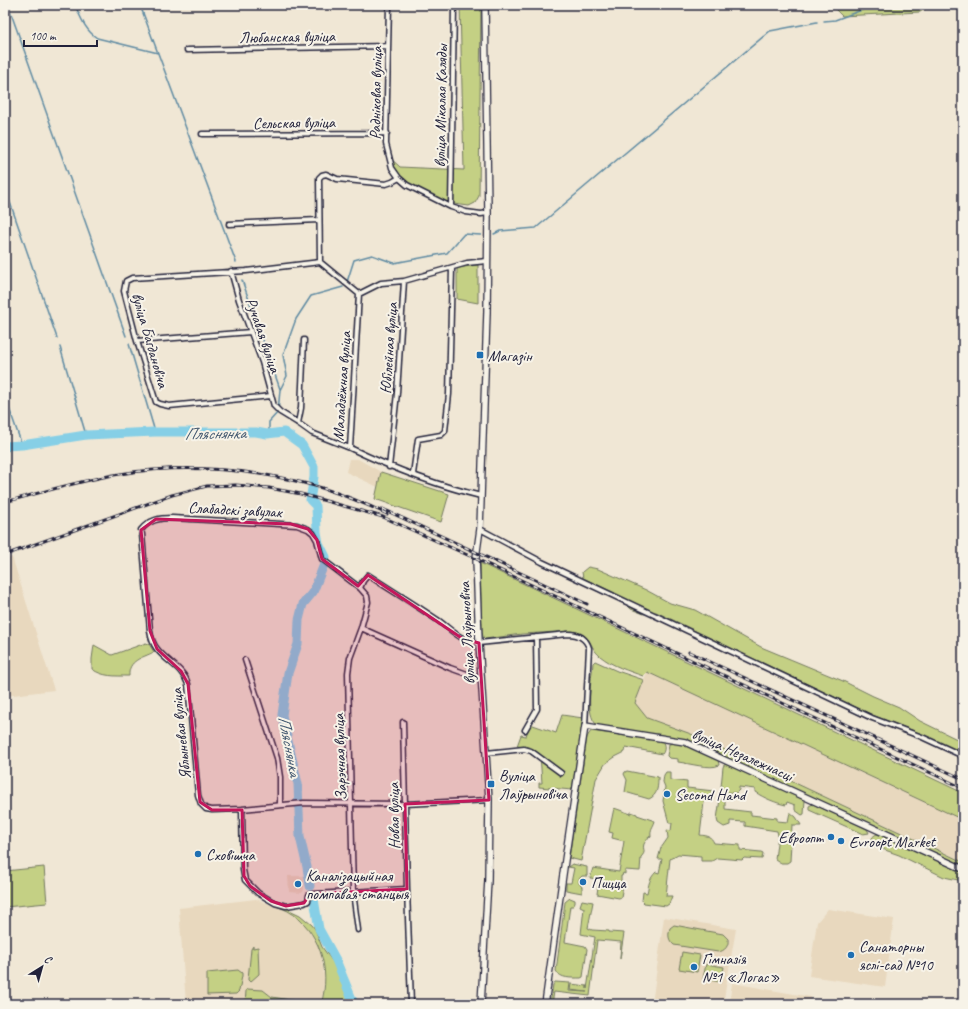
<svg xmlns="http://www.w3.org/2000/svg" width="968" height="1009" viewBox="0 0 968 1009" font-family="Caveat,sans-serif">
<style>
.built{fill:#e8d8be}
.green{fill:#c4d084;stroke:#737960}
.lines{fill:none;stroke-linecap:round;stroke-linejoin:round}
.stream{stroke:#5e8aa2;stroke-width:1.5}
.river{stroke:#86cfe6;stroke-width:9}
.minor-casing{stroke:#22223b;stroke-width:7}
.secondary-casing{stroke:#22223b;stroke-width:8}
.minor{stroke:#f7f3e8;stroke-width:4}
.secondary{stroke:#f7f3e8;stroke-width:5.5}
.rail-casing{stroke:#22223b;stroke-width:3}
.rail{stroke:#f7f3e8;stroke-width:1.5;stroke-dasharray:4.5;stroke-linecap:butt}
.marked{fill:#c2185b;fill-opacity:0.2;stroke:#c2185b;stroke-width:3;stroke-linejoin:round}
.poi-dot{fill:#1f6fb2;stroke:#f7f3e8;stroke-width:1.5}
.labels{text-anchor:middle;stroke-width:4;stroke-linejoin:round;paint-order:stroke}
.street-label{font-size:16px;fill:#22223b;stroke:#f7f3e8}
.poi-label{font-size:16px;fill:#22223b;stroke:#f7f3e8;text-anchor:start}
.water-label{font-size:17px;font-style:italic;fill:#40566e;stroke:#f7f3e8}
</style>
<rect width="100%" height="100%" fill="#f0e7d5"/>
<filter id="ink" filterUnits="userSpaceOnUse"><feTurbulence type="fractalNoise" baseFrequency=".025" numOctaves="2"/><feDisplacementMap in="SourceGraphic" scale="8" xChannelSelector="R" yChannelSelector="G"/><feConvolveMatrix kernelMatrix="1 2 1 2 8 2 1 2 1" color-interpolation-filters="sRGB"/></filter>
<g filter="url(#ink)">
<path class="built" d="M349 459H358L381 472 378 487 346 472Z
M12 557 54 690 5 696V560Z
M647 672 963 820V862L691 734 647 718 635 703Z
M288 876H304V890L302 893 289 892Z
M256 899 288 911 306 925 317 942 321 955 325 981 321 1004 272 997 263 990 245 1003V1004H186L179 908Z
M828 909 894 919 885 987 809 976 817 922Z
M664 917 736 929 723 1004H652Z
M732 983 811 997 810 1004H729Z"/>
<path class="green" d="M460 5H481L479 196 475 203 469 206 446 203 406 183 391 167 388 161V156L400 167 464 170Z
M831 5H931L920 12 842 16Z
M476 265H478V303L457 299V269L458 268Z
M381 472 449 494 441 522 375 499Z
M480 563 963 793V820L647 672 643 676C629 671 612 666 600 656 588 646 593 635 573 631L522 634 485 639 483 637 482 632Z
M588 567 598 569 646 590 670 603 695 610 761 647 843 681 873 696 899 707 920 721 963 742V754L919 733 872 715 656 612 644 614 631 609 615 593 583 578 582 572Z
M146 643 149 644 154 652C142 658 128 660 129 676 115 676 103 677 92 669V659L94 645 112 655Z
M595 661 617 671 644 680 635 703 647 718 691 734 963 862V866L685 739 597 725C584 714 592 678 593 663Z
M562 715 583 718 572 790 539 787V783H542L540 754 531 748 517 746 521 735 526 736 530 724 556 733Z
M591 731 662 741C665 744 665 751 662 754L626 747 625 752 615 757 605 764 596 779 581 861 569 858 587 737Z
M674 743 684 745 715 758 718 760 719 765C712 770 687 763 678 762V759L669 758 667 756 669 744Z
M728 764 805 800 804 814 802 815 795 810V805L787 802 786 805C776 803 764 798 755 792V789L739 787V790L736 793C730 793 725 792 721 787L723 767 724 765Z
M627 771 658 777C658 786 658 795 649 799L625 792 627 780 624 774 625 772Z
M666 772H670V780L687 782V788L714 791 713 799 705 798 704 802 700 835C708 836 711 836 714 843L740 845V850L761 852 763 853 762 859 744 858 742 860 717 858 712 861H701V856L678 854 670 859 666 896H672L669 904 666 906 644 903 642 901 643 892 647 893C649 884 649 879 656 872L659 873 662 859H658L661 848 668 838 667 830 671 831 672 823H669L663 801 665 787 663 782 664 775Z
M720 799 725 801V809L751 812V815L777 818V821L788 822 790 812 796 817 801 825H792L790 861 787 863H781L775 859 778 835 777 831 745 826V822L730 821V825L724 827 718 823 717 819Z
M813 804 863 827 867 829 869 833 863 834 809 810V806Z
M614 808 631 814V812L637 814V815L655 821C653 828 650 828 651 837L649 836C648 840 645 841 644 844 642 850 647 851 641 857L640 871 625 870V874L623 873 622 876H621V884L623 885 621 897 619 898 597 894 599 879 590 878 593 868 619 872 624 841 612 838 613 833 609 832Z
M877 834 963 872V881L944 877 899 855 871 845C871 839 872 836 877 834Z
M572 864 587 867V876H582L579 879V883L582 887V893L566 890V883H571L574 868 568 867Z
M44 867 47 903 5 907V871Z
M570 898 575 900V903L573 906H570L565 942 585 946 587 949 583 977 581 978C571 978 561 979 556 971L565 902Z
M582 900 593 902 588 928 592 930 609 931V932L624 933 620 959 621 942 597 940 590 996 554 992 552 1004H550L553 985 555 982 570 983 569 991 587 992 570 990 571 984 587 986V989L595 937 581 934 584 908 580 906Z
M275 903 300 915 312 925 315 929 322 947 338 969H339L354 1004H321C332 970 319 929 288 911 284 909 278 907 274 905Z
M674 925 723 934 728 939C729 946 725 951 718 952L674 945C668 940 668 935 670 928Z
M253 946V948L258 947 259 974 250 982 248 980V979L251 949Z
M682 952 700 955 697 972 679 969Z
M706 964 724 967 721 982 703 979Z
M238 970 242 973V976L239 991 236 994 207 995V973Z
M247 989 263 990 272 997 315 1004H245L246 991Z"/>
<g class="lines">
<path class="stream" d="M8 5 126 336
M75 5C81 18 85 30 97 38L158 53
M140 5 236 262
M824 21 835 20 875 5
M5 188 57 338
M494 234 500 231 536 228 770 31 817 22
M242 280 280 389
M347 282 354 260 372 255 394 263 447 253 464 234 481 235
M129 344 155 432
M60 347 86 435
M5 397 22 445
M267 434 269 430V422L278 412 280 390 287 376 283 355 296 319 311 296 343 287
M5 453 12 446"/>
<path class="river" d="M5 446 22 445 86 435 155 432H256L267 434 284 432 302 445 314 467V477L310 500 316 506 317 532 319 543 326 557
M310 886 307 867 300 837 298 784 282 715 288 673 298 644 299 620 303 604 313 592 323 567
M314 899 319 929 336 960 354 1004"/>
<g class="minor-casing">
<path id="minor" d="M389 5 386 144 392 168 399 178 407 185 451 207 466 212 481 214 488 213
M187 50 388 46
M202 134 387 133
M451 207 454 5
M229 224 319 220
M231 271 239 300 262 362 274 406 280 412 298 423 312 433 350 448 359 294
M359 294 320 262 319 178 322 175 326 174 337 179 386 184 392 182 399 178
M359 294 381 283 404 281
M137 341 251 332
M271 396 169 406 160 404 156 402 137 341 124 291 126 281 132 278 246 271 320 262
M298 423 301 408 304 340
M350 448C392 468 435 485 481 496
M389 467 397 393 404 281 467 263 487 261
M413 474 418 439 441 435 445 431 449 394 452 268
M480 529 542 562 872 718 922 737 963 756
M360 588 363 581 368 575C391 590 414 604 436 619 451 629 461 642 479 643L568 634C579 634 586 638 589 648L585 726
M361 628 450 668 481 679
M245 660 277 758 280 777V805
M403 722 407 889 411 1004
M525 730 537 709 536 637
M486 753 524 749 531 751 561 773
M242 809 243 870 245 880 258 893 275 903 286 906 304 903 308 901 309 895 314 894 407 889
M358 930 353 892 348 673 350 658 361 628 368 602 367 596 360 588 322 559 317 540 313 533 308 529 297 525 172 518C159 518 149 520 141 530L142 534 150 631C151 638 153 644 157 649 167 662 183 668 188 684L198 795 201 804 206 809 212 810 242 809 304 803 405 804 489 800"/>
</g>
<g class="secondary-casing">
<path id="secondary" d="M481 1004 488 880 489 800 479 643 476 558 480 529 487 312 488 213 485 5
M545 1004 565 860 585 726 685 742 963 869"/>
</g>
<use href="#minor" class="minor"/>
<use href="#secondary" class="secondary"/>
<g class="rail-casing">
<path id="rail" d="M5 502C43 492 82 480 120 474 186 463 258 469 322 488 344 495 366 504 387 514
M383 509 587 604
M5 555 172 495 207 486 236 485 269 488 301 494 383 517 472 557 963 788
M689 652 963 779"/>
</g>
<use href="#rail" class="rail"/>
</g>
</g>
<path class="marked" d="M156 519 291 524 308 529 317 540 322 559 358 586 368 575 463 639 479 643 489 800 405 804 407 889 310 894 304 903 286 906 271 901 250 886 244 876 242 810H212L200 802 188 684 181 671 157 649 150 631 141 530Z"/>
<g class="poi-dot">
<rect x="476" y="351" width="8" height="8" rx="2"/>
<rect x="487" y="780" width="8" height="8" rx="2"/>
<circle cx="667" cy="794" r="4"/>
<circle cx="831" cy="837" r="4"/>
<circle cx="841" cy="841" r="4"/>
<circle cx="198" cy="854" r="4"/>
<circle cx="583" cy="882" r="4"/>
<circle cx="298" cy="884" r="4"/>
<circle cx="851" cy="955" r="4"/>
<circle cx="694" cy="967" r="4"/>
</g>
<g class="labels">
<g class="street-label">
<text transform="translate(287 36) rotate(-1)" y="6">Любанская вуліца</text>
<text transform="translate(375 93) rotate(-89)" y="6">Радніковая вуліца</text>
<text transform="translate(440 106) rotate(-89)" y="6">вуліца Мікалая Каляды</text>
<text transform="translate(294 122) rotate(-1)" y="6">Сельская вуліца</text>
<text transform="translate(264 335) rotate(71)" y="6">Ручавая вуліца</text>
<text transform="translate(151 340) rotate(74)" y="6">вуліца Багдановіча</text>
<text transform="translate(388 348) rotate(-86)" y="6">Юбілейная вуліца</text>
<text transform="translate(341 386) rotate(-86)" y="6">Маладзёжная вуліца</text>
<text transform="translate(235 509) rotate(3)" y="6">Слабадскі завулак</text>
<text transform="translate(466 633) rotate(-93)" y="6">вуліца Лаўрыновіча</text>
<text transform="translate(180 734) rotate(-96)" y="6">Яблыневая вуліца</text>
<text transform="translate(743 754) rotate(24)" y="6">вуліца Незалежнасці</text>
<text transform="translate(339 757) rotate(-92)" y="6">Зарэчная вуліца</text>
<text transform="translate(393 816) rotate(-91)" y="6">Новая вуліца</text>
</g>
<g class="poi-label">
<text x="488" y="361">Магазін</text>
<text x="499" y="781">Вуліца<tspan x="499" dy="18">Лаўрыновіча</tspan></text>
<text x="675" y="800">Second Hand</text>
<text x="823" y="843" text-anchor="end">Евроопт</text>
<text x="849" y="847">Evroopt Market</text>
<text x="206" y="860">Сховішча</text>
<text x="306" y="881">Каналізацыйная<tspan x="306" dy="18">помпавая станцыя</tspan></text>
<text x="591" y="888">Пицца</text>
<text x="859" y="952">Санаторны<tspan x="859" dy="18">яслі-сад №10</tspan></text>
<text x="702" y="964">Гімназія<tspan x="702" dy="18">№1 «Логас»</tspan></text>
</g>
<g class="water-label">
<text transform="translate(215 433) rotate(-1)" y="6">Пляснянка</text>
<text transform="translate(290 746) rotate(79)" y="6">Пляснянка</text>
</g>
</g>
<rect width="968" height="1009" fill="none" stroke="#f7f3e8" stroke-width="20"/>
<rect x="10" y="10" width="948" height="989" fill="none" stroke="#22223b" stroke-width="1.5" filter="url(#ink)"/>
<g transform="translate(42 967) rotate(37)" stroke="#f7f3e8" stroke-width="3" paint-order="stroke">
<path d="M0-3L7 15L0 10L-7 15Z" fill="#22223b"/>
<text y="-6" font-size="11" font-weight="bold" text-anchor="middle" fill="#22223b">С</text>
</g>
<path d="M24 40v6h73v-6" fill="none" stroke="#22223b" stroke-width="2"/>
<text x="30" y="40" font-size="12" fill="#22223b" stroke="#f7f3e8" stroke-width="3" paint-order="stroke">100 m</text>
</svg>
